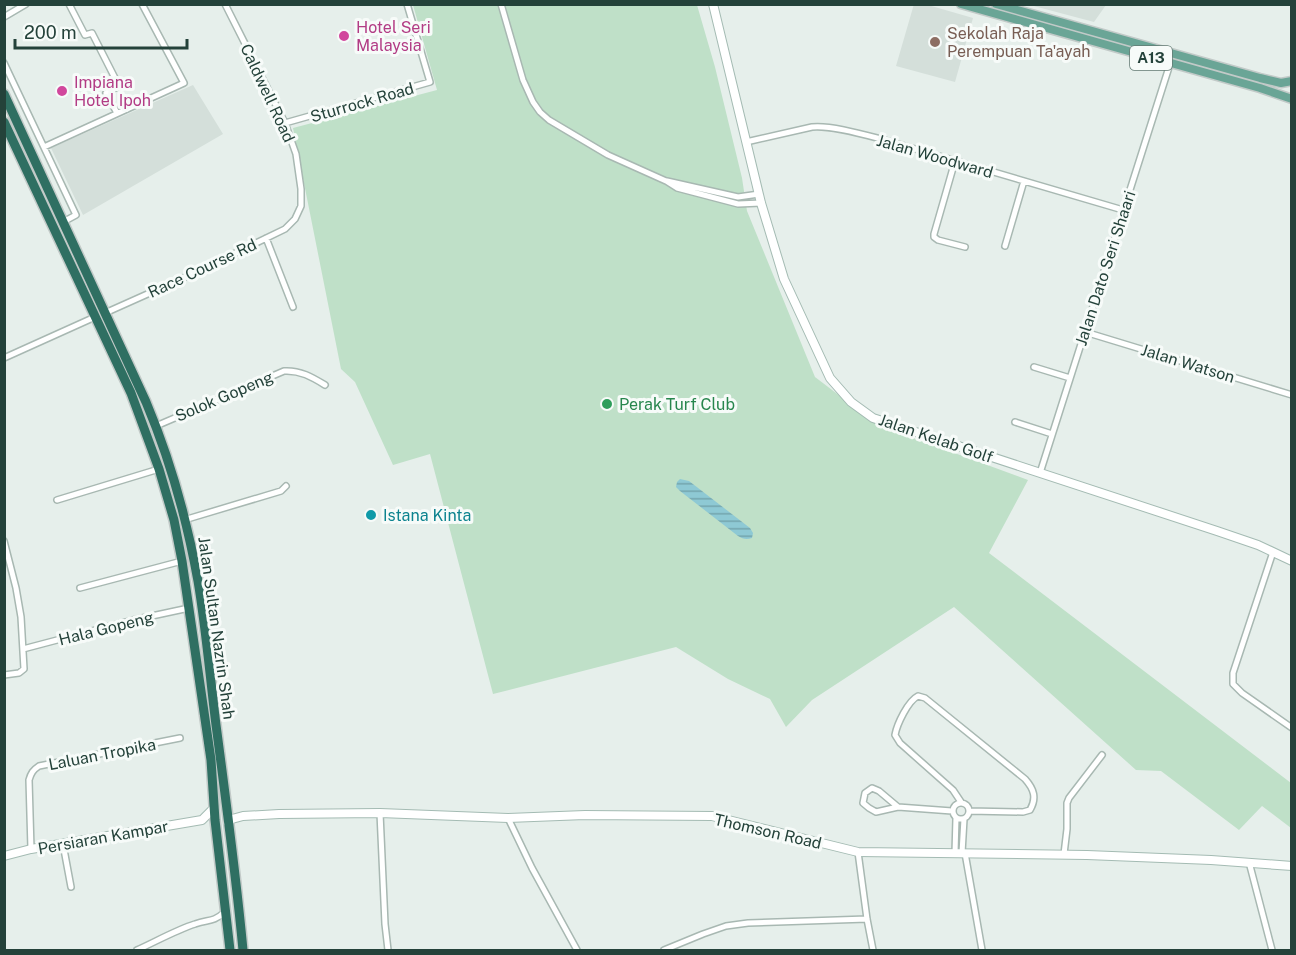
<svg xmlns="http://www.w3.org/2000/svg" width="1296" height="955" viewBox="0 0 1296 955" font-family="'Public Sans',sans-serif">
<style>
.built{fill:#d4dfda}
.green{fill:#bfe0c8}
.water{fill:url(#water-rules)}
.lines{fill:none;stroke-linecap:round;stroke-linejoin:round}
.street-casing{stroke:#a8b8b2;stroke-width:8}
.secondary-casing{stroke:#a4bbb3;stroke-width:10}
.primary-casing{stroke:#c2cac8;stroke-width:11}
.highway-casing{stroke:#c2cac8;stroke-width:12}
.street{stroke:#fff;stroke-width:5}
.secondary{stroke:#fff;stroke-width:8}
.primary{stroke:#6aa596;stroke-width:8}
.highway{stroke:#2f6f62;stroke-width:9}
.hotel-dot{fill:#d1479c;stroke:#f7fbf9;stroke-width:2}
.education-dot{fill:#8d6e63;stroke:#f7fbf9;stroke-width:2}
.leisure-dot{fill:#2e9e5b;stroke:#f7fbf9;stroke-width:2}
.culture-dot{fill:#0f9aa8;stroke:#f7fbf9;stroke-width:2}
.labels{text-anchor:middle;stroke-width:6;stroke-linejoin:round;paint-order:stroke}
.shield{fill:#f7fbf9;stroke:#637a73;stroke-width:1.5}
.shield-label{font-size:15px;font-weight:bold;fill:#24423a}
.hotel-label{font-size:16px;fill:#b23c85;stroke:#f7fbf9;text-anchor:start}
.education-label{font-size:16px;fill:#785e54;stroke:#f7fbf9;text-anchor:start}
.street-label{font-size:16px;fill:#24423a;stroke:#f7fbf9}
.leisure-label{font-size:16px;fill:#27864d;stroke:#f7fbf9;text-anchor:start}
.culture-label{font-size:16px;fill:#0d838f;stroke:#f7fbf9;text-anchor:start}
</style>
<defs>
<pattern id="water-rules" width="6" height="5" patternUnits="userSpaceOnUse" patternTransform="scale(1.5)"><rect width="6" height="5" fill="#8ec9d4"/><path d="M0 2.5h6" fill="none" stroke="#74a5ad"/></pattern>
</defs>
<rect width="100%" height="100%" fill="#e6efeb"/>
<path class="built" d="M914 4 928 5 973 18 955 82 896 66Z
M1030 5H1106L1094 22Z
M193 85 223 134 83 215 51 148Z"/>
<path class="green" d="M413 5H697L715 67 742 178 747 211 815 377 878 425 1028 480 989 553 1291 783V828L1262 806 1239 830 1161 771 1136 770 954 607 812 700 786 727 770 699 728 679 676 647 493 694 430 454 393 465 355 382 341 369 293 128 437 90Z"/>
<path class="water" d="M680 479 689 481 750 528 753 533 752 538C746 540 743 539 738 536L680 491 676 487 677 482Z"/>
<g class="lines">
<g class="street-casing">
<path id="street" d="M69 4 85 35 92 33 119 86 106 93 117 113
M501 4 523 80 533 102 540 112 549 120 608 155 666 181 677 188 738 204 761 203
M4 17 26 4
M4 63 76 215 63 222
M285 123 430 82 407 4
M746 142 812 127C830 125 862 134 881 139L1123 210
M44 147 184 83 142 4
M955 161 934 234V237L938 240 965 247
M667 181 738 197 759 194
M266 238 293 307
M1005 246 1024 181
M105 313 190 275 285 229 295 219 301 206V189L296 154 285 123 225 4
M1085 332 1292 395
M4 358 95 317
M1034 367 1070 378
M1015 422 1052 434
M156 426 284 371C300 370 312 377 325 385
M1040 473 1170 64
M57 500 159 469
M184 520 281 491 286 486
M4 541 16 588 21 617 24 669 19 673 4 675
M1273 552 1233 673V684L1242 693 1292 728
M80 588 182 561
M23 649 133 620 189 608
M961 802 953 790 900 743 895 735C897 724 908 701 918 696L925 698 1025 779C1034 789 1037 798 1030 810L1023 812 969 811
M953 811a8 8 0 1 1 16 0a8 8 0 1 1-16 0Z
M898 807 879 791 872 788 865 793 863 803 869 808 876 812 898 807 952 811
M380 813 385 924 388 950
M508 818 532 868 577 950
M63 844 71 887
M31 849 29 780C31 773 33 770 39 766L180 738
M858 852 867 919 873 950
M955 853 956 818
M962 853 964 819
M965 853 982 950
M1064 854 1067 829V803L1069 798 1102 755
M1249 862 1272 950
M137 950C155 942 176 930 195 924 209 919 212 923 225 912
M664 950 703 934 726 926 748 923 867 919"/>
</g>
<g class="secondary-casing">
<path id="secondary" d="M713 4 761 203 784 279 830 378 851 402 873 418 1217 531 1258 545 1292 561
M228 823 232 819 243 816 279 814 380 813 508 818 585 815 712 816 858 852 1087 855 1211 860 1292 866
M4 856 31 849 202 820 214 808"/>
</g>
<g class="primary-casing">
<path id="primary" d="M961 4 1260 88 1292 99
M996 4 1260 78 1281 83 1292 81"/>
</g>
<g class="highway-casing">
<path id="highway" d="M4 94 146 402C170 459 187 520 198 581 206 628 210 677 216 725 226 800 236 875 243 950
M4 122 131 393 159 469 174 520 182 561 211 760 215 820 230 950"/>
</g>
<use href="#street" class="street"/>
<use href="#secondary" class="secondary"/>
<use href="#primary" class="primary"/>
<use href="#highway" class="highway"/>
</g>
<g class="hotel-dot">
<circle cx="344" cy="36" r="6"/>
<circle cx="62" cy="91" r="6"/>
</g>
<circle class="education-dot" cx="935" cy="42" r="6"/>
<circle class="leisure-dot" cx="607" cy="404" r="6"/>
<circle class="culture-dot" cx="371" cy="515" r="6"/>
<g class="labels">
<rect class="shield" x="1130" y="46" width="42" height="24" rx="4.5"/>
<g class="shield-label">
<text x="1151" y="63">A13</text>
</g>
<g class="hotel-label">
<text x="356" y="33">Hotel Seri<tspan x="356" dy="18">Malaysia</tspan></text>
<text x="74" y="88">Impiana<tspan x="74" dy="18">Hotel Ipoh</tspan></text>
</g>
<g class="education-label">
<text x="947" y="39">Sekolah Raja<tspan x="947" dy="18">Perempuan Ta'ayah</tspan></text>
</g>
<g class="street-label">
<text transform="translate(268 93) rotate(65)" y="6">Caldwell Road</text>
<text transform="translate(362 102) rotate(-16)" y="6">Sturrock Road</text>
<text transform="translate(935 156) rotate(16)" y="6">Jalan Woodward</text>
<text transform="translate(202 268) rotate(-25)" y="6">Race Course Rd</text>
<text transform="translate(1105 268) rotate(-72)" y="6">Jalan Dato Seri Shaari</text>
<text transform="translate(1188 363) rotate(17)" y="6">Jalan Watson</text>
<text transform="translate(224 396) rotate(-23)" y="6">Solok Gopeng</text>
<text transform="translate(936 438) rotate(19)" y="6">Jalan Kelab Golf</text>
<text transform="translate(106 628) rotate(-14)" y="6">Hala Gopeng</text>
<text transform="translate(217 628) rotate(82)" y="6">Jalan Sultan Nazrin Shah</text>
<text transform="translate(102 754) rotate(-11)" y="6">Laluan Tropika</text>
<text transform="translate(768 831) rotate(13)" y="6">Thomson Road</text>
<text transform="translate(103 837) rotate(-10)" y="6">Persiaran Kampar</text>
</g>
<g class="leisure-label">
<text x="619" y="410">Perak Turf Club</text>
</g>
<g class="culture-label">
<text x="383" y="521">Istana Kinta</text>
</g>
</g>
<rect width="1296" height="955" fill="none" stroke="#24423a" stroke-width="12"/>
<path d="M15 39v9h172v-9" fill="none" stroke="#24423a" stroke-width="3"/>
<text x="24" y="39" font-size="18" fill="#24423a" stroke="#f7fbf9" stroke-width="4.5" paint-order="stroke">200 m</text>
</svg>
